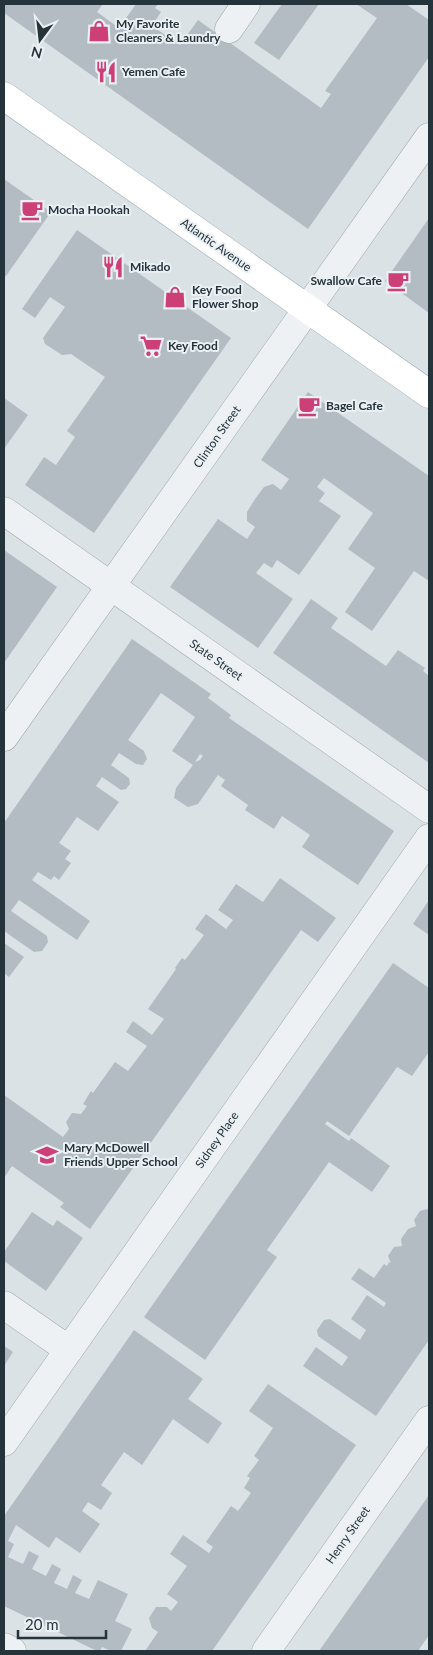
<svg xmlns="http://www.w3.org/2000/svg" width="433" height="1655" viewBox="0 0 433 1655" font-family="Lato,sans-serif">
<style>
.building{fill:#b3bcc2;fill-rule:evenodd}
.lines{fill:none;stroke-linecap:round;stroke-linejoin:round}
.minor-casing{stroke:#a1aaaf;stroke-width:29}
.major-casing{stroke:#9ba9b1;stroke-width:29}
.minor{stroke:#eef1f4;stroke-width:28}
.major{stroke:#fff;stroke-width:28}
.labels{text-anchor:middle;stroke-width:4;stroke-linejoin:round;paint-order:stroke}
.poi-label{font-size:12px;font-weight:bold;fill:#25333b;stroke:#eaf0f3;text-anchor:start}
.street-label{font-size:12px;fill:#25333b;stroke:#eaf0f3}
</style>
<rect width="100%" height="100%" fill="#dbe2e6"/>
<path class="building" d="M4 4H103L97 12 119 28 136 4H158L155 8 161 12 155 21 158 24 155 28 180 45 198 20 321 108 331 94 325 91 377 18 356 4H406L429 20V57L308 229 4 13Z
M282 4H319L279 60 254 43Z
M4 179 51 212 6 276 4 275Z
M429 218V313L385 281Z
M77 230 231 338 94 533 25 485 44 457 56 465 75 437 67 431 105 377 71 354 62 355 45 344 43 338 65 307 50 297 35 318 22 309Z
M308 392 429 476V581L414 571 372 631 345 612 375 568 348 549 373 513 324 478 317 487 325 493 319 501 341 516 299 575 277 560 272 568 264 563 256 573 293 599 258 648 170 587 218 519 247 539 255 527 247 521V512L255 499 264 487 273 484 281 490 289 479 261 460Z
M4 398 28 415 4 449Z
M4 550 57 587 4 663Z
M311 599 338 618 331 628 386 666 398 650 425 668 423 671 429 676V763L273 653Z
M132 639 211 694 208 698 231 715 229 718 394 831 358 885 302 847 310 835 282 816 274 829 245 810 248 805 221 786 225 780 218 775 198 804 188 807 174 798 176 788 193 765 172 751 195 717 161 693 128 740 144 751 147 759 143 765 136 764 119 753 111 765 129 778 130 784 126 789 121 790 102 777 96 786 119 802 98 831 77 817 59 843 71 851 65 859 71 863 59 880 54 876 51 880 38 872 32 880 90 921 77 940 19 900 11 911 47 936 48 942 42 951 34 952 4 931V823ZM200 754 203 756 200 760 195 762Z
M280 878 336 918 318 942 301 930 90 1229 60 1207 64 1203 12 1166 4 1178V1095L63 1137 69 1129 66 1122 72 1113 81 1114 87 1106 83 1104 91 1091 93 1093 115 1062 128 1071 147 1046 126 1032 133 1021 152 1035 164 1019 148 1009 176 969 175 968 182 958 185 960 204 935 195 929 206 914 226 929 233 920 218 910 236 884 263 902Z
M429 900V935L413 924Z
M4 943 24 957 9 977 4 973Z
M393 963 429 988V1052L412 1076 397 1067 349 1136 327 1121 325 1124 349 1141 351 1138 390 1166 372 1192 329 1162 267 1250 277 1257 205 1360 144 1317Z
M427 1209 429 1211V1340L376 1416 303 1366 316 1347 342 1366 348 1357 318 1336 317 1330 324 1320 330 1319 360 1340 366 1330 351 1319 367 1295 384 1307 386 1303 351 1279 359 1268 374 1278 384 1264 387 1266 389 1262 391 1263 388 1256 394 1247 402 1246 401 1239 408 1229 416 1226 414 1220 420 1211Z
M32 1212 53 1226 57 1220 83 1238 46 1291 4 1261V1252Z
M134 1330 203 1379 188 1399 222 1423 208 1444 173 1419 142 1465 124 1452 101 1485 112 1493 101 1510 88 1502 82 1511 100 1524 80 1553 56 1537 49 1548 16 1525 8 1541 14 1544 8 1557 23 1564 29 1551 39 1556 32 1569 46 1576 52 1564 61 1569 54 1583 67 1589 73 1575 82 1580 75 1593 89 1599 98 1580 128 1594 115 1621 132 1629 121 1651H111L102 1647 100 1651H97L4 1606V1516Z
M4 1346 13 1352 4 1366Z
M268 1384 356 1445 212 1651H145L158 1632 152 1628 149 1618 156 1607H167L171 1611 178 1602 167 1594 187 1566 170 1554 183 1535 209 1553 213 1547 206 1542 231 1506 238 1511 251 1493 244 1488 250 1478 247 1476 259 1460 254 1456 273 1428 249 1411Z
M429 1495V1635L418 1651H319Z"/>
<g class="lines">
<g class="minor-casing">
<path id="minor" d="M229 29 246 4
M4 511 429 809
M4 737 429 137
M4 1305 69 1350
M4 1442 429 838
M4 1647 12 1651
M266 1651 429 1420"/>
</g>
<g class="major-casing">
<path id="major" d="M4 96 429 394"/>
</g>
<use href="#minor" class="minor"/>
<use href="#major" class="major"/>
</g>
<defs>
<g id="shop-bare" transform="scale(1.725)"><path d="M-5-2.5h2.3a2.7 3.5 0 0 1 5.4 0H5L5.5 6h-11ZM-1.5-2.5h3a1.5 2.3 0 0 0-3 0Z" fill="#cc3f77" stroke="#eaf0f3" stroke-width="2.5" paint-order="stroke"/></g>
<g id="restaurant-bare" transform="scale(1.725)"><path d="M-5-6h1v4h1v-4h1v4h1v-4h1v5L-1.5 .5V6h-2V.5L-5-1ZM5-6V6H3V1.5H1.5Q1.5-4 5-6Z" fill="#cc3f77" stroke="#eaf0f3" stroke-width="2.5" paint-order="stroke"/></g>
<g id="cafe-bare" transform="scale(1.725)"><path d="M-5.5-4.5H6V0H3Q3 3.5 0 3.5H-2.5Q-5.5 3.5-5.5 0ZM3-3.2v2h1.7v-2ZM-6 4.5H4V6H-6Z" fill="#cc3f77" stroke="#eaf0f3" stroke-width="2.5" paint-order="stroke"/></g>
<g id="supermarket-bare" transform="scale(1.725)"><path d="M-6-5.5h2.5l.6 2H6L4.5 2H-2.5L-4.4-4H-6ZM-1.5 3.2a1.3 1.3 0 1 0 .1 0ZM3 3.2a1.3 1.3 0 1 0 .1 0Z" fill="#cc3f77" stroke="#eaf0f3" stroke-width="2.5" paint-order="stroke"/></g>
<g id="school-bare" transform="scale(1.725)"><path d="M0-5L7-2L0 1L-7-2ZM-4 1L0 2.5L4 1V4Q0 6-4 4Z" fill="#cc3f77" stroke="#eaf0f3" stroke-width="2.5" paint-order="stroke"/></g>
</defs>
<g fill-rule="evenodd">
<use href="#shop-bare" x="99" y="31"/>
<use href="#restaurant-bare" x="106" y="72"/>
<use href="#cafe-bare" x="32" y="210"/>
<use href="#restaurant-bare" x="113" y="267"/>
<use href="#cafe-bare" x="398" y="281"/>
<use href="#shop-bare" x="175" y="297"/>
<use href="#supermarket-bare" x="151" y="346"/>
<use href="#cafe-bare" x="309" y="406"/>
<use href="#school-bare" x="47" y="1155"/>
</g>
<g class="labels">
<g class="poi-label">
<text x="116" y="28">My Favorite<tspan x="116" dy="14">Cleaners &amp; Laundry</tspan></text>
<text x="122" y="76">Yemen Cafe</text>
<text x="48" y="214">Mocha Hookah</text>
<text x="130" y="271">Mikado</text>
<text x="382" y="285" text-anchor="end">Swallow Cafe</text>
<text x="192" y="294">Key Food<tspan x="192" dy="14">Flower Shop</tspan></text>
<text x="168" y="350">Key Food</text>
<text x="326" y="410">Bagel Cafe</text>
<text x="64" y="1152">Mary McDowell<tspan x="64" dy="14">Friends Upper School</tspan></text>
</g>
<g class="street-label">
<text transform="translate(216 245) rotate(35)" y="4">Atlantic Avenue</text>
<text transform="translate(217 437) rotate(-55)" y="4">Clinton Street</text>
<text transform="translate(216 660) rotate(35)" y="4">State Street</text>
<text transform="translate(217 1140) rotate(-55)" y="4">Sidney Place</text>
<text transform="translate(348 1535) rotate(-55)" y="4">Henry Street</text>
</g>
</g>
<rect width="433" height="1655" fill="none" stroke="#25333b" stroke-width="10"/>
<g transform="translate(40 40) rotate(195)" stroke="#eaf0f3" stroke-width="4" paint-order="stroke">
<path d="M0-4L9 19L0 12L-9 19Z" fill="#25333b"/>
<text y="-8" font-size="14" font-weight="bold" text-anchor="middle" fill="#25333b">N</text>
</g>
<path d="M18 1630v8h88v-8" fill="none" stroke="#25333b" stroke-width="2.5"/>
<text x="25" y="1630" font-size="15" fill="#25333b" stroke="#eaf0f3" stroke-width="4" paint-order="stroke">20 m</text>
</svg>
